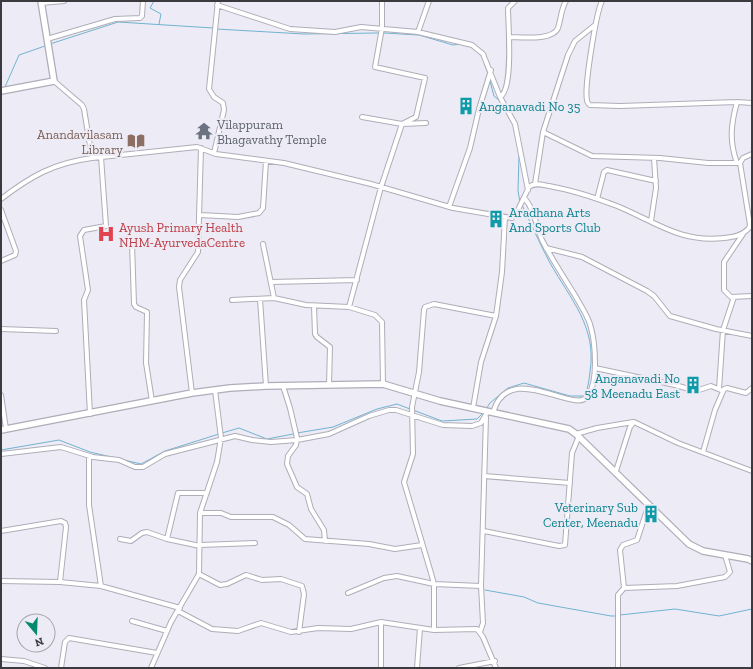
<svg xmlns="http://www.w3.org/2000/svg" width="753" height="669" viewBox="0 0 753 669" font-family="'Zilla Slab',serif">
<style>
.lines{fill:none;stroke-linecap:round;stroke-linejoin:round}
.stream{stroke:#71b3d1;stroke-width:1}
.street-casing{stroke:#afadb7;stroke-width:6}
.secondary-casing{stroke:#afadb7;stroke-width:8}
.street{stroke:#fff;stroke-width:4}
.secondary{stroke:#fff;stroke-width:5.5}
.labels{text-anchor:middle;stroke-width:4;stroke-linejoin:round;paint-order:stroke}
.culture-label{font-size:13px;fill:#0d838f;stroke:#edecf6;text-anchor:start}
.worship-label{font-size:13px;fill:#5b616d;stroke:#edecf6;text-anchor:start}
.education-label{font-size:13px;fill:#785e54;stroke:#edecf6;text-anchor:end}
.health-label{font-size:13px;fill:#be3a42;stroke:#edecf6;text-anchor:start}
</style>
<rect width="100%" height="100%" fill="#edecf6"/>
<g class="lines">
<path class="stream" d="M154 1 150 8 161 14 159 24
M216 29 304 34 378 33
M384 33 419 35 453 45 461 44
M50 44 118 22 213 28
M485 65 488 74
M490 81 494 96 501 102
M5 87 19 55 45 46
M519 156 518 191 520 202
M486 409 490 403 508 388 524 383 570 396H585C588 388 589 380 590 372 597 327 571 300 550 263 540 244 531 224 522 205
M413 410 442 421 477 419 483 413
M222 433 239 428 267 439 293 434
M297 433 333 427 377 409 397 404 410 409
M1 450 59 440 90 452 141 464 165 451 219 434
M485 590 524 597 538 603 611 616H617
M620 615 675 609 719 616 752 609"/>
<g class="street-casing">
<path id="street" d="M602 1C596 13 584 88 587 100 587 103 588 103 590 105L620 106 737 102 752 103
M41 3 64 1
M217 5 290 29 335 32 361 27 418 32 429 1
M418 32 472 45 483 54 500 97 515 124 528 190
M509 37C521 37 553 41 558 28 561 19 561 9 566 1
M47 39 115 19 140 18 142 16 143 1
M500 97C514 89 508 24 508 8L515 1
M362 117 402 124 426 123
M543 132 592 156 660 158 708 163H740
M214 153 224 110 223 103 214 97 209 89 218 1
M92 158 197 147 216 154 284 163 371 184 453 208 512 218 516 214 529 187C535 182 543 185 549 186 572 190 596 198 617 206 656 222 680 243 724 238 733 237 742 236 749 228L750 225 740 163 743 158 752 154
M737 163C729 141 731 124 737 102
M535 184 543 132 568 55 575 41 595 25
M1 199C31 176 54 163 92 158L84 109 82 105 54 81
M597 199 604 172 607 170 656 181
M449 207 470 148 479 109 491 70
M1 210 16 251 15 255 1 261
M200 215 238 217 259 213 263 208 266 161
M651 221 656 188 654 158
M743 234 724 262V290L731 297 752 296
M132 243 134 304 136 307 147 312 146 363 152 401
M263 244 274 298
M546 248 582 257 647 291 654 296 670 316 716 329 752 336
M271 282 357 280
M260 299 266 386
M232 300 274 298 306 305 349 307 375 315 382 322 383 384
M314 306 315 334 317 337 330 347 329 385
M349 307 381 187 402 124 416 117 425 78 375 67 382 28V1
M1 329 56 331
M595 368 675 385 696 391 711 386 723 391
M283 386 290 408 297 438 296 445 288 456 287 464 297 487 307 494 311 509 324 530 325 541
M719 389 723 330 734 297
M192 393 179 287 180 280 198 252 201 148
M1 395 6 429
M473 408 481 362 496 316 502 272 505 217
M493 413C508 358 575 416 588 396 594 387 595 373 595 363 595 350 594 337 590 324 587 315 581 306 576 297 565 279 553 261 543 242 536 228 535 209 524 198
M90 414 84 300 88 290 80 236 84 230 106 226 101 157
M576 434 597 428 633 422
M703 452 715 410 724 389 727 388 746 393 752 388
M1 454 61 447 93 457 119 460 135 467H143L165 454 235 436 252 440 271 442 297 440 329 434 369 416 389 410H396L443 425 472 426 481 423 488 411
M89 456V505L101 586
M616 471 630 427 634 422 678 443 752 471
M484 476 570 483
M200 513H221L231 517H273L289 525 305 539 369 544 395 549 422 545
M1 531 61 521 65 523 66 527 60 582
M484 531 559 546 565 545 572 453 579 436
M120 539 131 541 142 533 147 532 167 539 200 546
M167 539 178 493H207
M200 545 255 543
M199 574 220 585 227 584 246 575 262 580 281 579 302 586 304 594 299 632
M1 581 60 582 101 586 180 608
M624 588 677 586 725 577 730 572 725 555
M348 593 384 578 397 576 434 584 481 586
M178 611 212 629 238 631 261 623 291 632 318 628 351 629 381 622V668
M132 621 167 631
M381 622 434 630 477 629 483 637 496 668
M434 630V584L431 573 404 482 413 454 412 407 419 372 424 310 425 307 434 304 496 316
M480 632 483 623 481 586 486 417
M1 659 24 661 45 668
M61 668 65 642 69 638 157 653
M151 668 171 622 199 574 200 513 217 462 221 438 215 390
M417 668 420 628
M459 668 495 661
M618 668V595L624 588 620 550 623 545 637 540 649 504"/>
</g>
<g class="secondary-casing">
<path id="secondary" d="M1 91 54 81 41 1
M1 430 192 393 230 388 266 386 383 384 440 401 569 429 576 434 689 544 703 551 748 559 752 561"/>
</g>
<use href="#street" class="street"/>
<use href="#secondary" class="secondary"/>
</g>
<defs>
<g id="building-bare" transform="scale(1.38)"><path d="M-4-6H4V6H1V3H-1V6H-4ZM-2.5-4.3h1.7v1.8h-1.7ZM.8-4.3h1.7v1.8H.8ZM-2.5-1h1.7V.8h-1.7ZM.8-1h1.7V.8H.8Z" fill="#0f9aa8" stroke="#edecf6" stroke-width="2.5" paint-order="stroke"/></g>
<g id="temple-bare" transform="scale(1.38)"><path d="M0-6L5-2H3V0L6.5 2.5H4V6H1.5V3h-3V6H-4V2.5H-6.5L-3 0V-2H-5Z" fill="#6b7280" stroke="#edecf6" stroke-width="2.5" paint-order="stroke"/></g>
<g id="library-bare" transform="scale(1.38)"><path d="M-6-4Q-3-5.5-.7-3.5V5Q-3 3-6 4ZM6-4Q3-5.5 .7-3.5V5Q3 3 6 4Z" fill="#8d6e63" stroke="#edecf6" stroke-width="2.5" paint-order="stroke"/></g>
<g id="hospital-bare" transform="scale(1.38)"><path d="M-5-5h3v3.5h4V-5h3V5h-3V1.5h-4V5h-3Z" fill="#e0444e" stroke="#edecf6" stroke-width="2.5" paint-order="stroke"/></g>
</defs>
<g fill-rule="evenodd">
<use href="#building-bare" x="466" y="106"/>
<use href="#temple-bare" x="204" y="131"/>
<use href="#library-bare" x="136" y="141"/>
<use href="#building-bare" x="496" y="219"/>
<use href="#hospital-bare" x="106" y="234"/>
<use href="#building-bare" x="693" y="385"/>
<use href="#building-bare" x="651" y="514"/>
</g>
<g class="labels">
<g class="culture-label">
<text x="479" y="111">Anganavadi No 35</text>
<text x="509" y="217">Aradhana Arts<tspan x="509" dy="15">And Sports Club</tspan></text>
<text x="680" y="383" text-anchor="end">Anganavadi No<tspan x="680" dy="15">58 Meenadu East</tspan></text>
<text x="638" y="512" text-anchor="end">Veterinary Sub<tspan x="638" dy="15">Center, Meenadu</tspan></text>
</g>
<g class="worship-label">
<text x="217" y="129">Vilappuram<tspan x="217" dy="15">Bhagavathy Temple</tspan></text>
</g>
<g class="education-label">
<text x="123" y="139">Anandavilasam<tspan x="123" dy="15">Library</tspan></text>
</g>
<g class="health-label">
<text x="119" y="232">Ayush Primary Health<tspan x="119" dy="15">NHM-AyurvedaCentre</tspan></text>
</g>
</g>
<rect width="753" height="669" fill="none" stroke="#3b3a3e" stroke-width="4"/>
<g transform="translate(36 633) rotate(161)"><circle r="19" fill="#edecf6" stroke="#a6a5ac"/>
<path d="M0-3L7 15L0 10L-7 15Z" fill="#06896e"/>
<text y="-6" font-size="11" font-weight="bold" text-anchor="middle" fill="#3b3a3e">N</text>
</g>
</svg>
